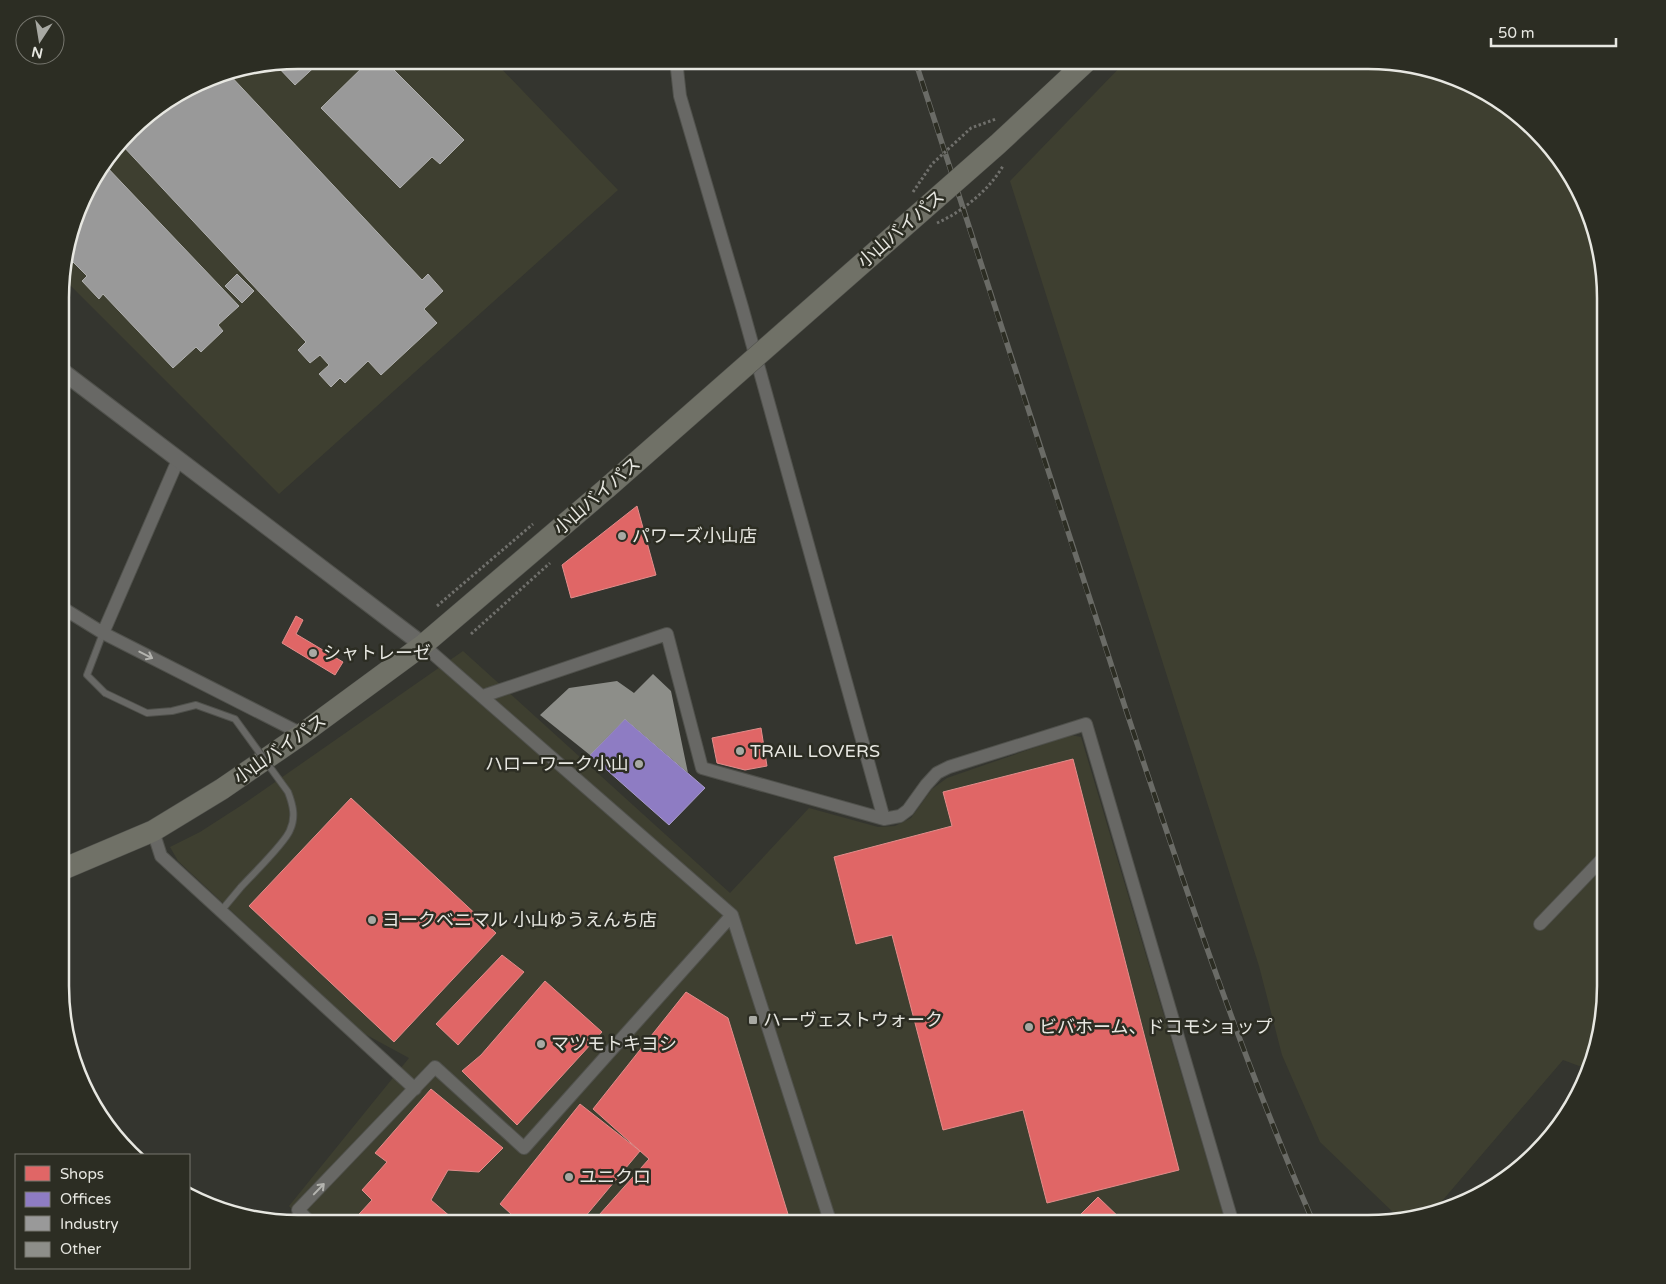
<svg xmlns="http://www.w3.org/2000/svg" width="1666" height="1284" viewBox="0 0 1666 1284" font-family="'Varela Round','Noto Sans JP',sans-serif">
<style>
.built{fill:#3e3f30}
.shops{fill:#e06666;stroke:#e28d8b}
.offices{fill:#8e7cc3;stroke:#a99ccc}
.industry{fill:#999;stroke:#b0b0af}
.building{fill:#8d8e89}
.lines{fill:none;stroke-linecap:round;stroke-linejoin:round}
.service-casing{stroke:#50514c;stroke-width:8}
.minor-casing{stroke:#50514c;stroke-width:14}
.tertiary-casing{stroke:#50514c;stroke-width:18}
.trunk-casing{stroke:#50514c;stroke-width:22}
.path{stroke:#70706c;stroke-width:3;stroke-dasharray:2.5 2.5;stroke-linecap:butt}
.service{stroke:#686865;stroke-width:6}
.minor{stroke:#686865;stroke-width:12}
.tertiary{stroke:#686865;stroke-width:16}
.trunk{stroke:#707167;stroke-width:21}
.rail-casing{stroke:#6a6b66;stroke-width:5.5}
.rail{stroke:#2c2d23;stroke-width:4;stroke-dasharray:11;stroke-linecap:butt}
.service-bridge-casing{stroke:#50514c;stroke-width:8;stroke-linecap:butt}
.trunk-bridge-casing{stroke:#50514c;stroke-width:22;stroke-linecap:butt}
.path-bridge{stroke:#70706c;stroke-width:3;stroke-dasharray:2.5 2.5;stroke-linecap:butt}
.service-bridge{stroke:#686865;stroke-width:6}
.trunk-bridge{stroke:#707167;stroke-width:21}
.oneway{stroke:#b4b4af}
.poi-dot{fill:#a8a9a3;stroke:#2c2d23;stroke-width:2}
.labels{text-anchor:middle;stroke-width:5;stroke-linejoin:round;paint-order:stroke}
.street-label{font-size:18px;fill:#e7e7e1;stroke:#2c2d23}
.poi-label{font-size:18px;fill:#e7e7e1;stroke:#2c2d23;text-anchor:start}
.rim{fill:none;stroke:#e7e7e1;stroke-width:2.5}
</style>
<rect width="100%" height="100%" fill="#34352f"/>
<path class="built" d="M298 60H493L618 190 279 494 62 277V267L92 179 141 119 221 73Z
M1127 60H1383L1459 78 1525 119 1582 193 1606 298 1605 1002 1590 1070 1563 1060 1436 1208 1398 1217 1320 1142 1282 1055 1259 966 1010 181Z
M463 651 730 893 809 808 878 827 895 826 911 818 932 789 947 778 1071 735 1081 737 1226 1224H305L289 1206 409 1058 361 1032 178 861 170 847 200 832 245 803Z"/>
<path class="shops" d="M637 506 656 575 571 598 562 565Z
M296 616 303 620 296 634 343 662 335 675 282 643Z
M761 728 767 766 745 770 717 763 712 738Z
M1073 759 1179 1170 1047 1203 1023 1110 943 1130 892 935 856 944 834 857 952 826 943 792Z
M351 798 496 933 394 1042 249 906Z
M502 955 524 972 458 1045 436 1024Z
M545 981 602 1032 517 1125 462 1071 481 1055Z
M686 992 728 1018 791 1224H591L649 1159 593 1109Z
M431 1089 503 1148 479 1172 448 1170 431 1200 459 1224H350L372 1200 362 1190 387 1162 375 1153Z
M580 1104 640 1151 579 1224H522L500 1204Z
M1098 1197 1126 1224H1071Z"/>
<path class="offices" d="M625 719 705 788 669 825 590 755Z"/>
<path class="industry" d="M298 60H322L295 85 275 64Z
M370 60H384L464 140 440 164 432 157 400 188 321 108Z
M227 72 422 280 428 274 443 291 424 309 437 323 381 375 368 361 345 383 340 378 331 387 319 374 329 365 320 355 310 363 298 350 306 342 121 144 141 119 221 73Z
M104 164 239 306 218 325 223 331 201 352 196 347 173 368 103 294 99 299 82 281 87 276 66 255 92 179Z
M237 274 254 291 242 303 225 286Z"/>
<path class="building" d="M653 674 671 691 688 773 625 719 590 755 540 715 569 688 617 681 634 693Z"/>
<g class="lines">
<g class="service-casing">
<path id="service" d="M103 633 87 675 105 693
M221 911 241 887"/>
</g>
<g class="minor-casing">
<path id="minor" d="M676 60 680 96 742 307 884 819
M1000 60H1005
M61 607 103 633 302 734
M103 633 178 460
M423 645 732 915 831 1224
M483 696 667 634 702 768 884 819 900 816 908 810 926 785 937 773 949 767 1086 724 1233 1224
M153 831 161 856 415 1089
M1540 924 1606 855
M312 1224 298 1210 435 1067 524 1148 732 915"/>
</g>
<g class="tertiary-casing">
<path id="tertiary" d="M62 371 423 645"/>
</g>
<g class="trunk-casing">
<path id="trunk" d="M61 870 153 831 222 789 302 734 423 645 607 488"/>
</g>
<path class="path" d="M437 606 533 524
M471 634 550 563"/>
<use href="#service" class="service"/>
<use href="#minor" class="minor"/>
<use href="#tertiary" class="tertiary"/>
<use href="#trunk" class="trunk"/>
<g class="rail-casing">
<path id="rail" d="M915 60C985 276 1054 492 1125 707 1183 881 1241 1056 1314 1224"/>
</g>
<use href="#rail" class="rail"/>
<g class="service-bridge-casing">
<path id="service-bridge" d="M105 693 147 713 172 711 196 705 235 719 288 792C293 805 296 817 290 830 286 842 252 875 241 887"/>
</g>
<g class="trunk-bridge-casing">
<path id="trunk-bridge" d="M607 488 998 144 1088 60"/>
</g>
<path class="path-bridge" d="M913 192 932 164 971 128 996 119
M937 223C962 212 989 190 1003 166"/>
<use href="#service-bridge" class="service-bridge"/>
<use href="#trunk-bridge" class="trunk-bridge"/>
</g>
<defs><path id="oneway-shaft" d="M-6 0H5M1.5-3L5.5 0L1.5 3" fill="none" stroke-width="1.6" stroke-linecap="round" stroke-linejoin="round" transform="scale(1.25)"/></defs>
<g class="oneway">
<use href="#oneway-shaft" transform="translate(146 655) rotate(27)"/>
<use href="#oneway-shaft" transform="translate(319 1189) rotate(-46)"/>
</g>
<g class="poi-dot">
<circle cx="622" cy="536" r="5"/>
<circle cx="313" cy="653" r="5"/>
<circle cx="740" cy="751" r="5"/>
<circle cx="639" cy="764" r="5"/>
<circle cx="372" cy="920" r="5"/>
<rect x="748" y="1015" width="10" height="10" rx="2.5"/>
<circle cx="1029" cy="1027" r="5"/>
<circle cx="541" cy="1044" r="5"/>
<circle cx="569" cy="1177" r="5"/>
</g>
<g class="labels">
<g class="street-label">
<text transform="translate(901 229) rotate(-41)" y="6">小山バイパス</text>
<text transform="translate(597 496) rotate(-41)" y="6">小山バイパス</text>
<text transform="translate(280 749) rotate(-35)" y="6">小山バイパス</text>
</g>
<g class="poi-label">
<text x="632" y="542">パワーズ小山店</text>
<text x="323" y="659">シャトレーゼ</text>
<text x="750" y="757">TRAIL LOVERS</text>
<text x="629" y="770" text-anchor="end">ハローワーク小山</text>
<text x="382" y="926">ヨークベニマル 小山ゆうえんち店</text>
<text x="763" y="1026">ハーヴェストウォーク</text>
<text x="1039" y="1033">ビバホーム、ドコモショップ</text>
<text x="551" y="1050">マツモトキヨシ</text>
<text x="579" y="1183">ユニクロ</text>
</g>
</g>
<path d="M0 0H1666V1284H0ZM298 69H1368A229 229 0 0 1 1597 298V986A229 229 0 0 1 1368 1215H298A229 229 0 0 1 69 986V298A229 229 0 0 1 298 69Z" fill="#2c2d23" fill-rule="evenodd"/>
<path class="rim" d="M298 69H1368A229 229 0 0 1 1597 298V986A229 229 0 0 1 1368 1215H298A229 229 0 0 1 69 986V298A229 229 0 0 1 298 69Z"/>
<rect x="15" y="1154" width="175" height="115" fill="#2c2d23" stroke="#77776f"/>
<rect x="25" y="1166" width="25" height="15" fill="#e06666" stroke="#77776f"/>
<text x="60" y="1179" font-size="15" fill="#e7e7e1">Shops</text>
<rect x="25" y="1192" width="25" height="15" fill="#8e7cc3" stroke="#77776f"/>
<text x="60" y="1204" font-size="15" fill="#e7e7e1">Offices</text>
<rect x="25" y="1216" width="25" height="15" fill="#999999" stroke="#77776f"/>
<text x="60" y="1229" font-size="15" fill="#e7e7e1">Industry</text>
<rect x="25" y="1242" width="25" height="15" fill="#8d8e89" stroke="#77776f"/>
<text x="60" y="1254" font-size="15" fill="#e7e7e1">Other</text>
<g transform="translate(40 40) rotate(192)"><circle r="24" fill="#2c2d23" stroke="#77776f"/>
<path d="M0-4L9 19L0 12L-9 19Z" fill="#a8a9a3"/>
<text y="-8" font-size="14" font-weight="bold" text-anchor="middle" fill="#e7e7e1">N</text>
</g>
<path d="M1491 38v8h125v-8" fill="none" stroke="#e7e7e1" stroke-width="2.5"/>
<text x="1498" y="38" font-size="15" fill="#e7e7e1" stroke="#2c2d23" stroke-width="4" paint-order="stroke">50 m</text>
</svg>
